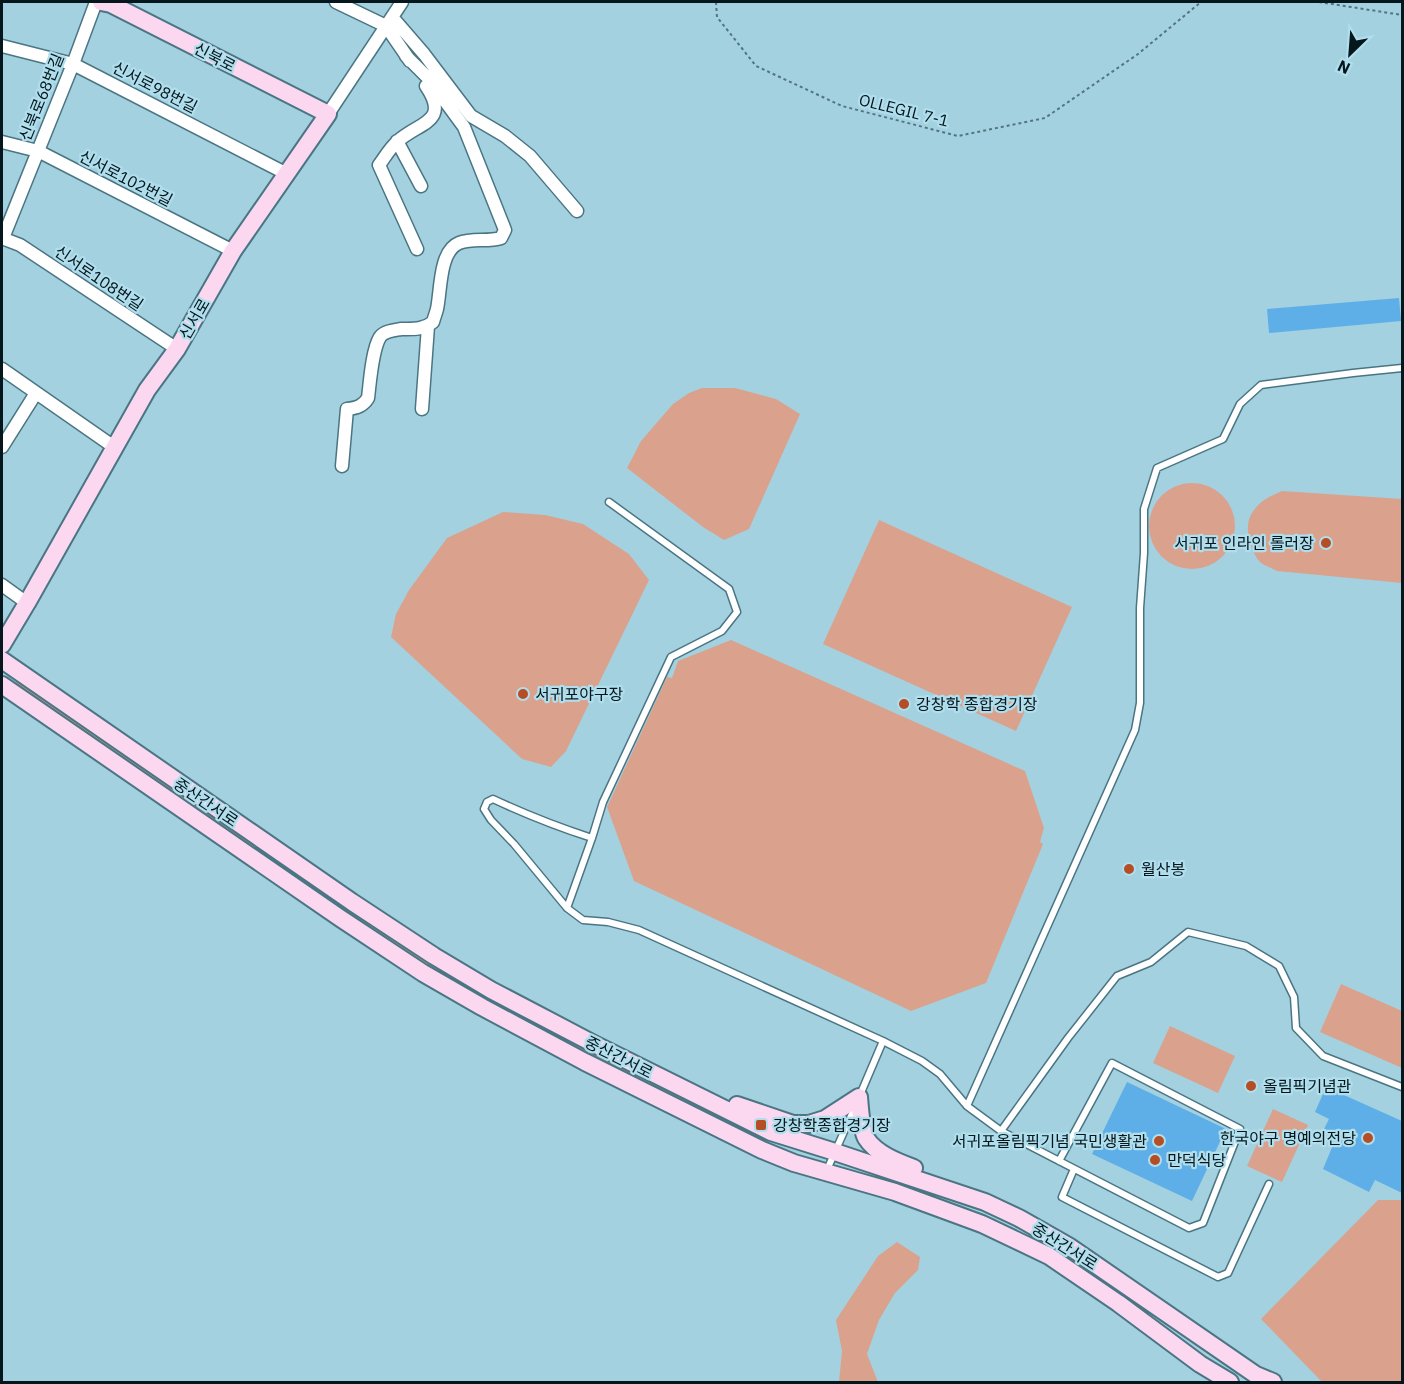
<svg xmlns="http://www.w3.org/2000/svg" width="1404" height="1384" viewBox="0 0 1404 1384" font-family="'IBM Plex Sans','Noto Sans KR',sans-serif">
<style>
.green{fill:#daa28d}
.building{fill:#5eafe7}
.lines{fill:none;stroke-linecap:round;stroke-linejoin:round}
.lane-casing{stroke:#4a7583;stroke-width:9}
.street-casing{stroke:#4a7583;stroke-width:15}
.secondary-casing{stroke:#4a7583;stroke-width:20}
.path{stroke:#54747f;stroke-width:2;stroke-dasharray:3 3;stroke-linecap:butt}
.lane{stroke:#fff;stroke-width:6}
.street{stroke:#fff;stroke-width:12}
.secondary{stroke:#fcd7f0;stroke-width:16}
.poi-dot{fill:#b54e25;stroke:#b0deed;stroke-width:2}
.labels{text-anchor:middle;stroke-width:4.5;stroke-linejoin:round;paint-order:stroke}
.street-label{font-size:16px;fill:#05161c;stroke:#b0deed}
.poi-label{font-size:16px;fill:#05161c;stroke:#b0deed;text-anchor:start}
</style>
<rect width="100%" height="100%" fill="#a3d1e0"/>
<path class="green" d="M702 388H735L776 399 800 414 749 529 724 540 703 527 627 468 641 441 673 404 689 393Z
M1149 526a43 43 0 1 1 86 0a43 43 0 1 1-86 0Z
M1282 491 1402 499V583L1277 571C1272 568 1264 566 1260 562 1250 551 1243 526 1252 513 1259 501 1270 496 1282 491Z
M503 512 545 515 583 524 629 554 649 580 566 751 551 767 522 759 391 637 396 614 409 590 447 538Z
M879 520 1072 607 1016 731 823 644Z
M731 640 1025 771 1044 828 1040 842 1043 844 986 983 911 1011 634 881 607 807 667 677 672 678 678 661Z
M17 679 402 943 764 1137 760 1141C639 1079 516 1020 399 948L15 685Z
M1341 984 1402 1011V1068L1320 1032Z
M1170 1026 1235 1056 1218 1093 1153 1063Z
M1273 1109 1308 1125 1282 1182 1247 1166Z
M1378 1200H1402V1382H1322L1261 1319Z
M897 1242 920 1257 918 1270 895 1293 879 1320 867 1354 878 1382H839L842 1351 836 1320 878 1256Z"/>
<path class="building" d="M1399 298 1401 321 1269 333 1267 309Z
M1127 1082 1226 1129 1192 1201 1092 1154Z
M1326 1087 1402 1121V1193L1375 1180 1369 1192 1323 1169 1333 1145 1335 1132 1324 1129 1329 1119 1315 1112Z"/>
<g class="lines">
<g class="lane-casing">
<path id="lane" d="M609 502 729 589 737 612 722 631 671 657 603 802 592 838C558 827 525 814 493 799L487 802 484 809 491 820 514 844 567 908 583 920 608 922 639 930 883 1041
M567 908 592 838
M860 1095 883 1041 922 1061 940 1074 967 1106 1001 1131 1189 1228 1203 1223 1240 1129 1112 1063 1059 1161
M967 1106 1135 730 1140 703V608L1144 553V509L1157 468 1223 439 1240 404 1261 385 1353 373 1402 368
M1001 1131 1068 1038 1117 976 1151 962 1188 932 1246 946 1279 966 1294 997 1296 1028 1323 1056 1402 1087
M1074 1169 1062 1197 1218 1277 1228 1273 1269 1184
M826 1172 855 1107"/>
</g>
<g class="street-casing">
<path id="street" d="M336 2 386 26 410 61
M392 17 424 54 471 116 505 136 530 156 577 211
M2 46 73 64 287 174
M328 114 402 2
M397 141 421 186
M2 142 38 151 233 251
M2 238 20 245 177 349
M3 238 73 64 96 2
M417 249 379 165C385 157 390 148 397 142 418 122 451 123 426 86
M2 369 114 447
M422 409 428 326
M2 447 36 393
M342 466 347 409C357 408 363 406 368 398 370 382 372 350 380 337 384 331 395 330 401 329 413 329 423 330 433 322 434 318 436 313 437 309 441 291 439 251 459 243 472 238 488 242 501 238L505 230 464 127 428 78 406 56
M2 585 27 603"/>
</g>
<g class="secondary-casing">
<path id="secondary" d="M2 645 27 603 147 390 177 349 233 251 328 114 111 4 101 2
M2 660 352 902 434 956 491 990 594 1044 771 1132 835 1152 985 1202 1019 1218 1070 1247 1256 1375 1273 1382
M2 685 340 918 423 973 482 1007 585 1062 762 1150 794 1163 895 1192 982 1224 1049 1256 1118 1303 1200 1364 1230 1382
M737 1105 793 1124H809L825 1119 859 1097C860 1108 861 1129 866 1138 876 1154 898 1162 914 1168"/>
</g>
<path class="path" d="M716 2 717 17 756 66 842 106 958 136 1045 118 1138 54 1201 2
M1319 2 1402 15"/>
<use href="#lane" class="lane"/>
<use href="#street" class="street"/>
<use href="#secondary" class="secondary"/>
</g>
<g class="poi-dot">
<circle cx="1326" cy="543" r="6"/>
<circle cx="523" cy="694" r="6"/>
<circle cx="904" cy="704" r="6"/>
<circle cx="1129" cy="869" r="6"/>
<circle cx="1251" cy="1086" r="6"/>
<rect x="755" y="1119" width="12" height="12" rx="3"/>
<circle cx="1368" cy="1138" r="6"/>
<circle cx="1159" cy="1141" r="6"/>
<circle cx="1155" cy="1160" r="6"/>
</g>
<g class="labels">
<g class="street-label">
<text transform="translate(215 57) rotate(27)" y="6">신북로</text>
<text transform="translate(155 87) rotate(27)" y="6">신서로98번길</text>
<text transform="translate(41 97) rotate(-68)" y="6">신북로68번길</text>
<text transform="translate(904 110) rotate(14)" y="6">OLLEGIL 7-1</text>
<text transform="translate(126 178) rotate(27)" y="6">신서로102번길</text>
<text transform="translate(99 278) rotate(34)" y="6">신서로108번길</text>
<text transform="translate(194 319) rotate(-60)" y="6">신서로</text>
<text transform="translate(206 802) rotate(34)" y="6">중산간서로</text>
<text transform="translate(619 1057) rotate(27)" y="6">중산간서로</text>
<text transform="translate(1065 1246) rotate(32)" y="6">중산간서로</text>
</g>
<g class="poi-label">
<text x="1314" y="549" text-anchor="end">서귀포 인라인 롤러장</text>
<text x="535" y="700">서귀포야구장</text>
<text x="916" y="710">강창학 종합경기장</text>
<text x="1141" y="875">월산봉</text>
<text x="1263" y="1092">올림픽기념관</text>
<text x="773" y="1131">강창학종합경기장</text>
<text x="1356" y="1144" text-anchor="end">한국야구 명예의전당</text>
<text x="1147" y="1147" text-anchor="end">서귀포올림픽기념 국민생활관</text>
<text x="1167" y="1166">만덕식당</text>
</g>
</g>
<rect width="1404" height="1384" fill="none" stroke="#05161c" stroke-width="6"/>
<g transform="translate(1350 54) rotate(205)" stroke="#b0deed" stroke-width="4.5" paint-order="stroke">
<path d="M0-4.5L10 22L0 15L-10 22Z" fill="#05161c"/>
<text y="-9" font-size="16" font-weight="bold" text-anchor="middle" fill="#05161c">N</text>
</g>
</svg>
